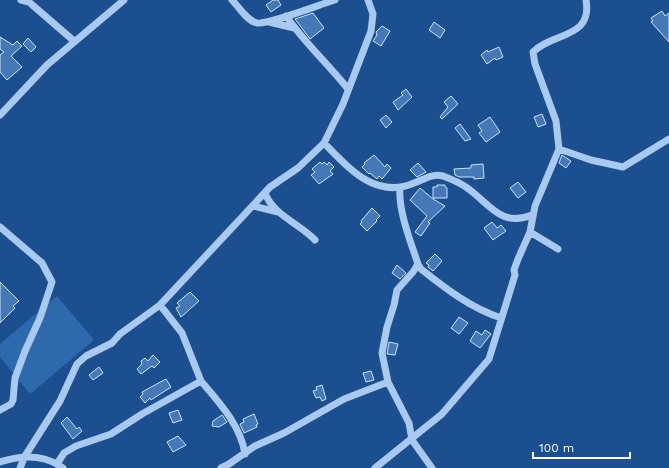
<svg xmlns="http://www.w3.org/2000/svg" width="669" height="468" viewBox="0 0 669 468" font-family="'Work Sans',sans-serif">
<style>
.pitch{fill:#2e69ad}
.building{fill:#4478b7;stroke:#cfe3fa}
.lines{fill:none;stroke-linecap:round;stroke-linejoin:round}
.minor{stroke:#a9c9ee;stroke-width:7}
</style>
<rect width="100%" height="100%" fill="#1b4f8f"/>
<path class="pitch" d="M57 296 94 340 30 394 0 357V344Z"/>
<path class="building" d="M273 0H278L281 5 271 12 266 5Z
M662 11 665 16 669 13V42L651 22 653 21 651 18Z
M313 13 324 28 310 39 295 19Z
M434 22 445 30 440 38 429 30Z
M382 26 390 31 381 46 373 41 377 35 376 32Z
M0 37 13 45 17 41 22 46 11 56 22 67 7 80 0 72V55L4 52 0 49Z
M28 38 36 47 31 52 23 44Z
M499 47 503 57 496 60 495 58 487 64 481 55 487 50 488 52Z
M406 89 412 97 398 110 393 102 403 95 401 93Z
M451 96 458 104 442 119 440 117 448 107 444 102Z
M542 114 546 124 538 127 534 117Z
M386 115 392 122 386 128 380 120Z
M490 117 500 132 486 142 479 133 482 131 478 125Z
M460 124 471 139 465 141 455 128Z
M374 155 385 167 387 164 391 168 382 179 379 176 377 179 370 173 369 174 362 167 365 164 364 163Z
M562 155 571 161 566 168 559 163Z
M320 162 322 164 324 162 327 165 329 162 334 167 330 171 333 174 319 184 311 175 315 172 312 169Z
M418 163 426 172 417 177 410 170Z
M483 164 484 178 474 179V177H459L455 175 454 169 471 168V165Z
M518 182 526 192 518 198 510 188Z
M437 185H445V187L447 188V198H433V187H437Z
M420 188 433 199 445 206 428 222 430 223 421 236 415 232 427 216 410 200Z
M372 208 380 216 376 220 377 221 367 231 360 224 362 222 361 221Z
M492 222 497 228 501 225 506 231 493 240 484 228Z
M435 254 442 261 433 271 428 267 429 265 426 263Z
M397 265 406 273 400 279 392 273Z
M0 282 19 301 13 306 15 308 0 323Z
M190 292 199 301 181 317 176 308 180 306 177 303Z
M459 317 468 323 459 334 451 328Z
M485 330 491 334 480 348 470 341 476 331 482 335Z
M389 342 398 344 395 355 387 354Z
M153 355 160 362 154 368 152 366 141 374 137 369 142 364 141 361 145 358 148 361Z
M99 367 103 373 93 380 89 375Z
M371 371 374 380 366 382 363 373Z
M166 379 171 387 151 400 150 398 145 403 140 397 143 394 142 392Z
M322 385 326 399 322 401 320 397 316 398 313 391 317 390 316 387Z
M178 410 182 420 173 423 169 413Z
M254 414 258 424 256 425 257 427 244 433 240 424 244 422 243 419Z
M222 415 227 422 219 427 212 426 213 421Z
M67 417 77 429 79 427 82 431 73 439 61 423Z
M178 436 186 445 173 452 167 442Z"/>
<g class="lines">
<path class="minor" d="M21 0 29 2 74 41
M232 0C239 7 247 21 257 23 268 25 321 4 335 0
M286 16C304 42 328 64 348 89
M269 22 294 28
M0 115 47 65 124 0
M324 143C348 167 375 200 414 183 423 180 432 173 443 176 451 179 463 184 470 190 491 206 502 227 532 215
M559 149 591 160 623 167 669 139
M265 193C273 215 300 224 315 240
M253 206 278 212
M0 227 42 263 52 282 40 318 25 351 15 378 13 400 11 404 0 410
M530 232 558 249
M418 264 421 269C446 289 471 308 501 318
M160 305 182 333 201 381
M388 382 382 353 387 327 394 305 397 290 413 272 418 264C411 243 398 210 400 188
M0 462C22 455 44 454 63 468
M57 464 64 453 76 446 111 434 142 414 201 381C219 402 241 426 245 454
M20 468 25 456 60 401 77 364 86 356 112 343 120 334 160 305 270 187 298 168 324 143 343 104 371 31 373 14 368 0
M221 468 229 464 255 446 284 433 344 399 388 382 409 423 412 440 432 468
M375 468 442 414 489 359 515 275 514 270 518 259 530 232 535 206 559 149 556 121 535 64 533 52C552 32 593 39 586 0"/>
</g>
<path d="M533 452v6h97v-6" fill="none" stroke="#ffffff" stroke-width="2"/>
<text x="539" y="452" font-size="12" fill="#ffffff" stroke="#1b4f8f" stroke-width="3" paint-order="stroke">100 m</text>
</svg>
